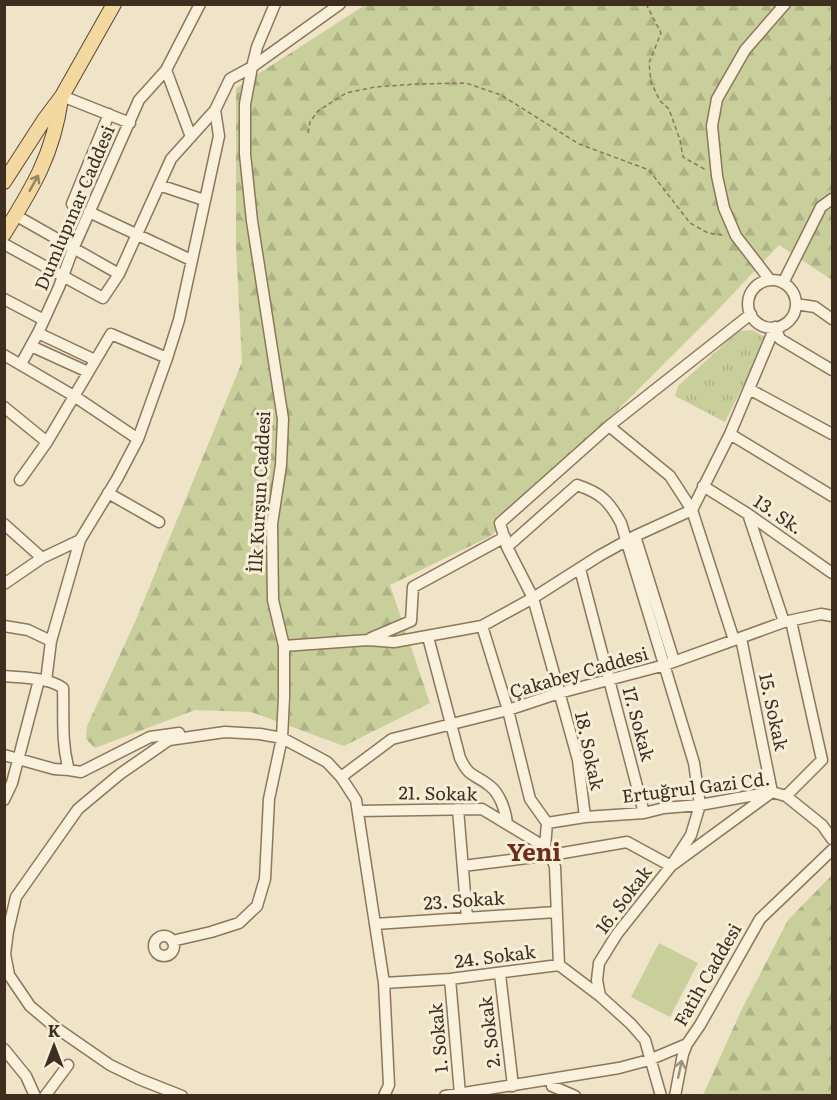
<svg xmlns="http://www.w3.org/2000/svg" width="837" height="1100" viewBox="0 0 837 1100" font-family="Literata,serif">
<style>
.green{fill:#c9cf9b}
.forest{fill:url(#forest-firs)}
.park{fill:url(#park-tufts)}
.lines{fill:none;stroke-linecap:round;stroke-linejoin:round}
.minor-casing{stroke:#8d765c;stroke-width:13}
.major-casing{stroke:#5b4430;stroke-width:16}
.path{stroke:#8d765c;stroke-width:1.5;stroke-dasharray:4.5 3;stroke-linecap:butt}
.minor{stroke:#faf1dc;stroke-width:10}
.major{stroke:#f3d9a0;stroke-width:14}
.oneway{stroke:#988460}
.oneway2{stroke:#9c907e}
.labels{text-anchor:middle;stroke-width:6;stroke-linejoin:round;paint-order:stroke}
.street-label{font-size:18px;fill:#3d2e20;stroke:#f7eed8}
.district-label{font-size:24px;font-weight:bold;fill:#6b2e1e;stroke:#f7eed8}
</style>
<defs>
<pattern id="forest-firs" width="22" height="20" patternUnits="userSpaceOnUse" patternTransform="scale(1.5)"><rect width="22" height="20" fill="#c9cf9b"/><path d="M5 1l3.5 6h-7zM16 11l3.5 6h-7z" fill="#aeb285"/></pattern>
<pattern id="park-tufts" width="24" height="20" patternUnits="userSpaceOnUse" patternTransform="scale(1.5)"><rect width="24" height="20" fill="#c9cf9b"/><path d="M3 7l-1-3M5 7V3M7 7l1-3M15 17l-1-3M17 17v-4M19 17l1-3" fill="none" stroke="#aeb285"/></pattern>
</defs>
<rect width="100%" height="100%" fill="#f0e4c8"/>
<path class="green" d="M659 943 698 963 670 1017 631 997Z"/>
<path class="forest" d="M365 5H832V280L779 245 714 314 491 536 390 585 430 703 344 746 251 712 195 710 95 748 86 739 87 726 135 622 242 362 236 246V88Z
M832 875V1095H703L741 1011 788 920Z"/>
<path class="park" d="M752 330 767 338 725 422 675 396 678 386 731 338 740 331Z"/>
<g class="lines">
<g class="minor-casing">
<path id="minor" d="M166 70 191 137
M62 96 130 123
M159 185 204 200
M72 204 109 114
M89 212 191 260
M15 215 119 274
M4 244 103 298 119 274 171 159 215 110 230 79 252 67 257 47 275 4
M770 280 736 236 724 208 717 176 712 126 717 99 745 50 785 4
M748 304a24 24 0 1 1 48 0a24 24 0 1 1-48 0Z
M783 283 821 207 832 199
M4 299 44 320
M796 304 815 307 832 319
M775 327 780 339 832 370
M38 333 95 360
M31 346 88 372
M4 355 74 396 138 439
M21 364 38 333 59 287 73 249 139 100 166 70 200 4
M749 389 832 434
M4 407 47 442
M609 426 670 476 692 510 734 640
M730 434 832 496
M20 480 47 442 111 334 167 358
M703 486 748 514 832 573
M108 493 159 522
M748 514 784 622
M4 524 42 558
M635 536 674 661
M580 569 644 813
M4 584 42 558 80 540
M4 626 28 630 51 641
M482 626 508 710 530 799 547 823
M428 637 460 758C470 779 474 773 490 786 500 794 506 811 507 824
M371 638 411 621 413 587 505 537
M284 646 368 640 394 642 482 626 533 598 599 556 635 536 692 510 730 434 775 327
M4 676C23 678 47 677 63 688 64 716 61 743 69 770L81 772 150 737 179 733
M46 681 51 641 80 540 117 479 138 439 167 358 179 320 219 136 215 110
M4 755 54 769 69 770
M341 777 392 739 508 710 559 693 665 665 784 622 821 614 832 616
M786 796 822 760 791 621
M4 800 12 783 39 680
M458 809 467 918
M358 811 482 809 545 847
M585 817 578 760 533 598 507 547 500 523 609 426 751 314
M547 823 585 817 644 813 664 808 700 805 772 792 786 796 822 825 832 839
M547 823 545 847 551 855 555 867 559 965
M463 866 551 855 627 842 671 866 691 835 700 805 694 763 621 523C609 501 601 493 577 485L507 547
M375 924 556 912
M154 946a10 10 0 1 1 20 0a10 10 0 1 1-20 0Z
M172 941 211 932 239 923 257 906 265 879 269 799 282 738 284 697V646L273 600 272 524 281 465 283 419 252 221 245 154V104L252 67 340 4
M500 974 513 1086
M450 979 460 1094
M384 983 450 979 559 965 600 996
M4 1049 26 1076 35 1096
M552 1086 575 1096
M45 1096 68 1065
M182 1096 139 1079 110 1065 55 1027 30 1006 9 975 5 954 8 931 16 897 78 809 120 774 169 740 225 732 260 734 282 738 327 762 341 777 356 800 384 983 389 1085 384 1096
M445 1096 619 1068 649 1060 687 1044 700 1025 760 919 832 850
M661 1096 645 1040 631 1024 600 996 597 980 599 963 617 934 671 866 772 792 741 638
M675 1096 683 1054 687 1044"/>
</g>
<g class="major-casing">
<path id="major" d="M4 182 44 120 62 96 114 4
M4 234C33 187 53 155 61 99"/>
</g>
<path class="path" d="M646 4 661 33 649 63 651 82 660 101 669 109 680 140 683 157 706 170
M308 133 310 122 318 111 346 93 375 87 416 84 466 83 501 95 579 144 649 170 690 223 708 233 723 235"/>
<use href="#minor" class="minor"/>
<use href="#major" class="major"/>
</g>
<defs><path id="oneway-shaft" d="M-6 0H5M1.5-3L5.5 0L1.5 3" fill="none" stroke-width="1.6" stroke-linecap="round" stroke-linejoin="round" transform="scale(1.5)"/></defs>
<use class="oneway" href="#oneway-shaft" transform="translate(34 183) rotate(-61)"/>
<use class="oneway2" href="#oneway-shaft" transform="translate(680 1069) rotate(-78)"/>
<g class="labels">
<g class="street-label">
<text transform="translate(75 208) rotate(-67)" y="6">Dumlupınar Caddesi</text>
<text transform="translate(260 492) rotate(-87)" y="6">İlk Kurşun Caddesi</text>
<text transform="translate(778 515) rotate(34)" y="6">13. Sk.</text>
<text transform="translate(579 673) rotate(-16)" y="6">Çakabey Caddesi</text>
<text transform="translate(773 712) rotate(78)" y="6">15. Sokak</text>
<text transform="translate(638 724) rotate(75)" y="6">17. Sokak</text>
<text transform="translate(589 751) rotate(78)" y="6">18. Sokak</text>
<text transform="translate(696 788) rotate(-7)" y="6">Ertuğrul Gazi Cd.</text>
<text transform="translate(438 794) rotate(1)" y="6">21. Sokak</text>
<text transform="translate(624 900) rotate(-53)" y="6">16. Sokak</text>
<text transform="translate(464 901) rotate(-4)" y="6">23. Sokak</text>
<text transform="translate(495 957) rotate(-7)" y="6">24. Sokak</text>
<text transform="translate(708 975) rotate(-60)" y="6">Fatih Caddesi</text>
<text transform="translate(490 1032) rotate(-97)" y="6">2. Sokak</text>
<text transform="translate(439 1038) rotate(-95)" y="6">1. Sokak</text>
</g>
<g class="district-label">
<text x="534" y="861">Yeni</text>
</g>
</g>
<rect width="837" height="1100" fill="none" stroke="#3d2e20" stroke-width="12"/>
<g transform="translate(54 1046)" stroke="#f7eed8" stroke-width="4.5" paint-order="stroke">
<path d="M0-4.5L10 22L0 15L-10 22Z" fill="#3d2e20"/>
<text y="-9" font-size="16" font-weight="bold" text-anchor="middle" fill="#3d2e20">K</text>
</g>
</svg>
